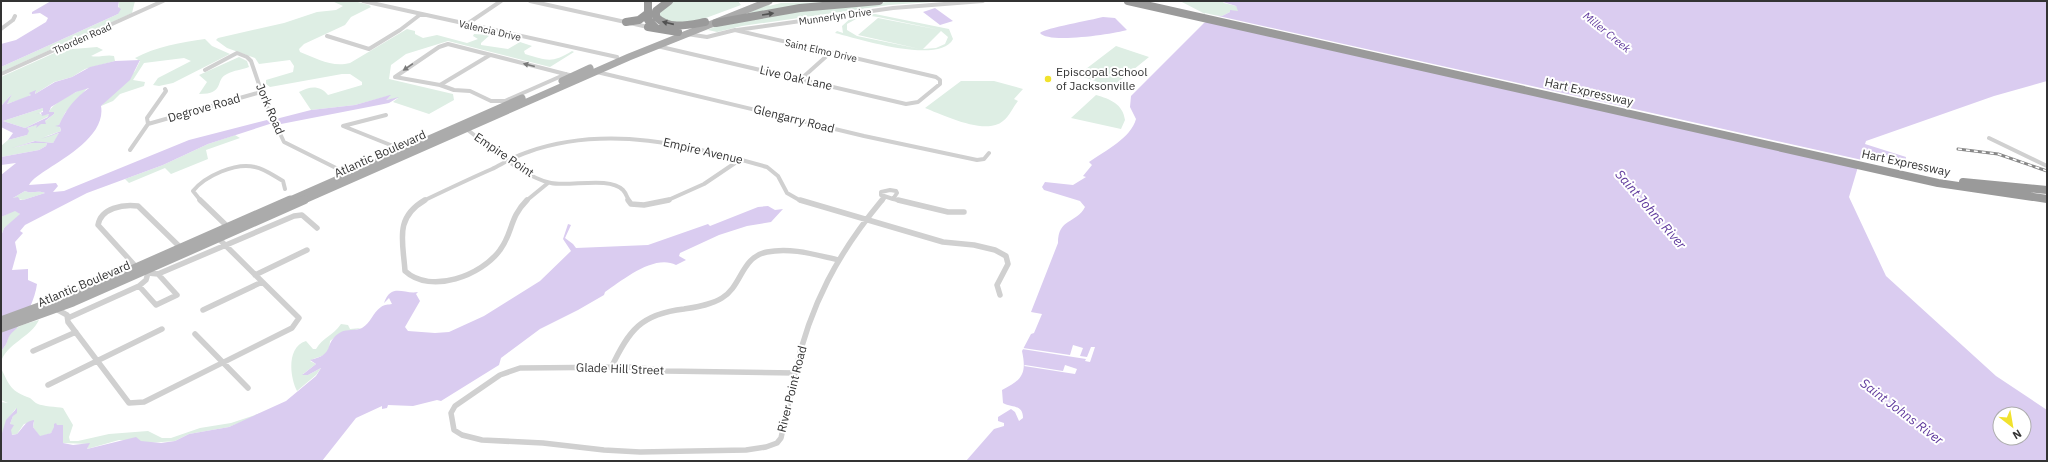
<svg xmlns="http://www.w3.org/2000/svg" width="2048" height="462" viewBox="0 0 2048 462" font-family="'IBM Plex Sans',sans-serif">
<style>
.green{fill:#deeee4;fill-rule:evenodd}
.water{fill:#daccf0;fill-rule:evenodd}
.pier{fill:#fff}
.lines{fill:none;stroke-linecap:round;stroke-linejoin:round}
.minor-far1{stroke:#d0d0d0;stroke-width:4}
.minor{stroke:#d0d0d0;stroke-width:5.5}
.primary-far1{stroke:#ababab;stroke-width:7}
.primary{stroke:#ababab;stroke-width:9}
.motorway{stroke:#9a9a9a;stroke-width:8}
.rail-casing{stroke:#888;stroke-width:3}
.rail{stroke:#fff;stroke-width:1.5;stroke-dasharray:4;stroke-linecap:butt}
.oneway{fill:#525252}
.oneway2{fill:#7a7a7a}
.poi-dot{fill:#f1e22d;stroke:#fff;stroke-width:1.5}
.labels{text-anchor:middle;stroke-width:4;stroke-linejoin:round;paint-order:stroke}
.far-street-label{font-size:10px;fill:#333;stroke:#fff}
.far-water-label{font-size:11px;font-style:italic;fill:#5f399c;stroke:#fff}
.poi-label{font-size:12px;fill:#333;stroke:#fff;text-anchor:start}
.street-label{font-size:12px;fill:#333;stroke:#fff}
.water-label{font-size:13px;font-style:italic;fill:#5f399c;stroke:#fff}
</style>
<rect width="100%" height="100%" fill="#fff"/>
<path class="green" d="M119 1H135L132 13 1 72V67L118 14Z
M332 1H354L369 5 371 7 351 17 345 25 304 44 299 49 300 52C316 58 332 68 350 63L407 29 415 31V34L423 38 437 35 467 43 478 39 473 36 474 34 490 35 481 43V45L508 49 520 42 532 46 524 51 525 54C547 60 551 64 572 51L574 52 550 67 448 41 406 54 391 65 389 79 453 94 454 100 429 114 393 102 398 98 385 100 390 96H388L355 105 311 110 299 92C310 86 320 85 328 95L362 85V82L350 74H342L270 87 266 84V80L293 72 294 66 290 60 259 64 255 58 227 48 216 40 218 38 284 23 317 12 336 10 343 6Z
M672 1H738L741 5 695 22H666L657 13Z
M899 1H945L889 5 742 26 717 32 708 30 703 32 723 23 804 9Z
M1180 1H1226L1223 2 1224 3 1236 6 1239 11 1230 12 1222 16 1207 15Z
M846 2 739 17 771 3 769 6 781 3Z
M875 14 949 29 953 39C940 65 859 39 835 33L837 31 843 33 842 26 852 17ZM871 16 878 17 940 30 878 18 858 35 920 49 857 36 847 30V24L856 19ZM941 31 948 37 945 44 936 48 923 49Z
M205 39 212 46 230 54 173 83 159 86 153 85 158 78 191 61 184 58 144 63 133 80 145 82 144 86 120 94 113 101 101 106 135 71 140 61 135 58C155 47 182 42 205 39Z
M1116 46 1149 57 1112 87 1078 75Z
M97 47 103 50 91 56C98 58 107 54 114 56L115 61 85 69 72 77 54 82 35 94 36 91 26 98 6 104 12 94 1 106V77L61 50Z
M239 57 247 61 249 67C242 70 234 70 227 74 214 80 226 94 199 94L207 82 199 75Z
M961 81H994L1023 89 1014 99 1018 101C1013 107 1009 117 1003 121 986 136 943 115 925 108Z
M89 86 65 113 59 125 61 131 44 137 60 133 53 143 34 141 13 148 32 143H47L46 146 39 150 1 157V146L8 140 27 135V128L43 123 54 114 49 112C53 102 78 91 89 86Z
M1096 95C1110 99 1123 104 1125 120L1121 129 1071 118Z
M43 108 44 110 39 113 42 115 50 114 49 116 25 128 3 121Z
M235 135 240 138 206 150 208 159 171 174 165 168 129 183 125 179 163 165 208 144Z
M25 191C31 194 39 190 45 193L23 200 13 198Z
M15 210 20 214 19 217 4 228 1 236V217Z
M39 320C31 337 6 344 1 362V351C9 342 6 341 10 334 16 325 29 323 39 320Z
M341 324 348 325 350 329 361 328C345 334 345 329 330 341 329 359 321 354 310 361L316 364 303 374 308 375 321 368 316 375 297 391C290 378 286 347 306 341L313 349H316C323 337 333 336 341 324Z
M1 368C10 387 11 391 30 398 33 400 35 403 38 404 42 406 57 407 63 408L73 425 69 437 70 441H78L109 434 148 431 162 438H171L200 428 231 423 270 410 229 427 189 434 175 441 149 443 119 440 87 449 89 444 63 443V426L57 425 51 433 40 437 33 427 34 422 24 424 17 434 11 435 10 424 16 408 8 419 1 436V402L8 403 1 400Z"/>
<path class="water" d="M51 1H119L118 7 121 9 118 14 1 67V44L16 40 46 22 48 18 40 13 32 14V12Z
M1226 1H2047V81L1994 96 1866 141 1865 144 1906 157 1905 163 1863 150 1849 197 1886 276 1996 376 2047 410V461H966L994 429 1004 426V423L998 421V417L1011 409 1015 412 1019 421 1023 418C1023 404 1012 408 1003 403L1002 390C1022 380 1027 374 1022 351L1031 334 1034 333 1042 314 1031 312 1058 243C1058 218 1076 224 1085 207L1080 201 1044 190 1042 187 1045 182 1073 185 1086 177 1083 176 1092 165 1089 162C1105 151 1131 138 1136 119L1130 107 1131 96 1204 23 1208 21 1207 15 1222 16 1230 12V10L1238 11 1236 6 1223 2ZM2000 414H2024V438H2000Z
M935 8 953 21 940 25 923 12Z
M1103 17 1115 18 1127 30C1114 34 1048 44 1040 33 1045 28 1092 20 1103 17Z
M140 60 130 80 101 106C106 134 68 156 48 169 42 173 32 179 29 185L56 183 58 186 53 192 64 191 189 140 267 120 268 121 311 110 355 105 390 95H391L386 100 399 97 389 103 281 124 279 121 208 144 163 165 87 193 25 225 20 231 23 233 15 242 17 252 12 270 28 269V280L37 284C35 299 27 316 17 328 15 330 12 332 10 335 6 342 9 342 1 351V236L4 228 20 214 15 211 1 217V175L16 163 1 165V157L39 150 46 146 47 143H32L12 148 35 141 53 143 59 133 41 139 61 131 60 127 55 126 59 125C66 109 75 98 89 88L76 92 51 107 49 112H54V114L45 121 46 124H41L36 128 37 125 27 128 29 131 27 135 8 140 13 133 1 127V106L12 94 7 104 31 95 29 93 36 90 35 94 55 82 72 77 90 67 115 61ZM43 108V112L36 114 41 113 42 116 49 114 48 117 25 128 3 121ZM25 191C31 194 38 190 45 193L23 200H20L18 197 13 198Z
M768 206 775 210 783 209 771 222 747 226 719 235 680 253 679 256 686 260 676 265C654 254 623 280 605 292L604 295 578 310 540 329 501 358 499 365 441 401 437 400 413 406 388 405 387 408 382 409V406L356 418 322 461H1V436L6 420 17 408V413L13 416 10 424 14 425 11 430 12 435 17 434C23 428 25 421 34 420L33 427 40 436 51 433 54 427V424L56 423 57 425H63V443L73 445 90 443 87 449 136 437 141 441 161 443 175 441 189 434 229 427 286 401 316 376 321 368 308 375H302L316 364 310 360C337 354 322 343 341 332 347 329 355 331 362 328 371 323 373 312 381 307 385 304 388 305 392 304L389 298 384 303C391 282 405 295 418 292L416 294 420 301 405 327 408 331 435 333 449 332 484 316 540 281 571 251 563 239 568 224 571 225 565 238 573 244 576 248 648 245 708 224 710 226 758 207Z"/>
<path class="pier" d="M1205 13 1862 160 1860 167 1204 18Z
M1073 345 1083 348 1080 356 1087 357 1091 347H1095L1090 362 1085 361 1086 359 1022 349 1023 348 1070 355Z
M1025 365 1063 371 1065 365 1077 369 1075 374 1024 366Z"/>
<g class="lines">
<path class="minor-far1" d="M363 1 617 57
M530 1 648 27
M467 24 501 1
M1 29 13 20 15 16
M737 30 893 8 983 1
M327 36 369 49 400 30 421 14
M657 46 906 104 918 102 940 84V80L936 77 735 30 707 37 687 34
M205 70 237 53 247 57 251 61 265 102 284 142 350 175
M597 72 864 136 977 160 984 159 989 153
M1 74 163 1
M801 79 830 53
M440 85 490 55
M505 101 566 74
M510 103 505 101H491L470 91 454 90 440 85 395 77 439 47 448 44 573 76
M386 115 343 126 403 150
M148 124 261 92
M148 124 147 118 166 91 165 89
M465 128C487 144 524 178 551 183 570 187 609 176 623 190 626 193 627 197 629 201
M1989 138 2047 166
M130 150 148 124
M890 190 896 191 897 193 893 199 881 195V192Z
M893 199 902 201
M201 201 193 191C205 176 236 162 255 167 265 169 274 176 283 181L285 189
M423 201C446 190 469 179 492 169 504 163 515 156 528 152 607 124 690 145 767 167L778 176 787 193 801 201
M526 201 548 183
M666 201 704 184 741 159
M882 201 885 197"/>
<path class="minor" d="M200 200 228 227
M425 200C394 218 403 241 405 271 431 295 482 275 500 250 513 233 509 218 527 200
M628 200 631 204 644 205 669 200
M800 200 943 242 974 245 995 250 1006 256 1008 264 997 285 1000 295
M898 200 948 212H964
M138 269 98 225C101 208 123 204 138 206L181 248
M255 275 307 250
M139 286 156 305 177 295 158 274
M56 309 67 315 68 322 129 403 144 402 292 328 299 318 219 239
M203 310 262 282
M68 318 139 286 146 280 148 273 158 274 294 216 302 215 317 228
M195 334 248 388
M33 351 76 332
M633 367 665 371 795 373 781 438 777 443 766 447 746 450 640 452 604 450 543 443 482 440 462 435 454 430 451 413 455 406 500 375 520 368Z
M611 368C629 330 641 314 684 309 696 307 711 305 722 298 742 286 741 257 767 252 791 247 816 255 839 260
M795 373C810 305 838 253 882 200
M48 385 162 329"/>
<path class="primary-far1" d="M562 81 590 68
M288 201 522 98
M302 201 629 57 769 1"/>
<path class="primary" d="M1 321 88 289 290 200
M1 328 73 302 304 200"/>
<path class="motorway" d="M648 1V20L656 28
M669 1 656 11V17C669 30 688 25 705 22
M1128 1 1938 183 2047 199
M626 22 639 20 647 14
M716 23 800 8 879 1
M648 27 678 32
M1963 182 2047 190"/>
<g class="rail-casing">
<path id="rail" d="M1958 149 1998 154 2047 171"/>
</g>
<use href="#rail" class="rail"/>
</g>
<defs><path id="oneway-solid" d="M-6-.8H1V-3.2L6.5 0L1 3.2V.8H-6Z"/></defs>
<g class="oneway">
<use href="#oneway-solid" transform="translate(768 14) rotate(-9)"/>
<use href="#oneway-solid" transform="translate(668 23) rotate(-167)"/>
</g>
<g class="oneway2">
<use href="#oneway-solid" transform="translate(529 65) rotate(-166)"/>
<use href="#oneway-solid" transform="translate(408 67) rotate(146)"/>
</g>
<circle class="poi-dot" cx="1048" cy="79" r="4"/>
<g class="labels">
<g class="far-street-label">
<text transform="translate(835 16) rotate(-8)" y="4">Munnerlyn Drive</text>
<text transform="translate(490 30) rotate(13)" y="4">Valencia Drive</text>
<text transform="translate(82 38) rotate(-24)" y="4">Thorden Road</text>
<text transform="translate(821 50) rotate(13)" y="4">Saint Elmo Drive</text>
</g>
<g class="far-water-label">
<text transform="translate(1607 32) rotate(39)" y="4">Miller Creek</text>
</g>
<g class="poi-label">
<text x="1056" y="76">Episcopal School<tspan x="1056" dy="14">of Jacksonville</tspan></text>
</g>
<g class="street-label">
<text transform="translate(796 78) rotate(13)" y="4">Live Oak Lane</text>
<text transform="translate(1589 92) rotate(13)" y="4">Hart Expressway</text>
<text transform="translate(204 108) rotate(-16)" y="4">Degrove Road</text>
<text transform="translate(270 109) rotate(67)" y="4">Jork Road</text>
<text transform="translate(794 119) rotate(14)" y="4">Glengarry Road</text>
<text transform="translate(703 151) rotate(13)" y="4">Empire Avenue</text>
<text transform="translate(380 154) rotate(-24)" y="4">Atlantic Boulevard</text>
<text transform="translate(504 155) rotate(34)" y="4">Empire Point</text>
<text transform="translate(1906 163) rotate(12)" y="4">Hart Expressway</text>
<text transform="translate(84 284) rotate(-23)" y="4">Atlantic Boulevard</text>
<text transform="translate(620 369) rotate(2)" y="4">Glade Hill Street</text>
<text transform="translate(792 389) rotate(-76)" y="4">River Point Road</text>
</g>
<g class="water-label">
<text transform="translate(1651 209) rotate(49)" y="5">Saint Johns River</text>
<text transform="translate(1902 411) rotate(37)" y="5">Saint Johns River</text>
</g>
</g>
<rect width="2048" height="462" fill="none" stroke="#333333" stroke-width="4"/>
<g transform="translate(2012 426) rotate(149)"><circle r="19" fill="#ffffff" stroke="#adadad"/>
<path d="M0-3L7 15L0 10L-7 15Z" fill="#f1e22d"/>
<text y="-6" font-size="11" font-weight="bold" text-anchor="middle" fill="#333333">N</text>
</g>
</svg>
